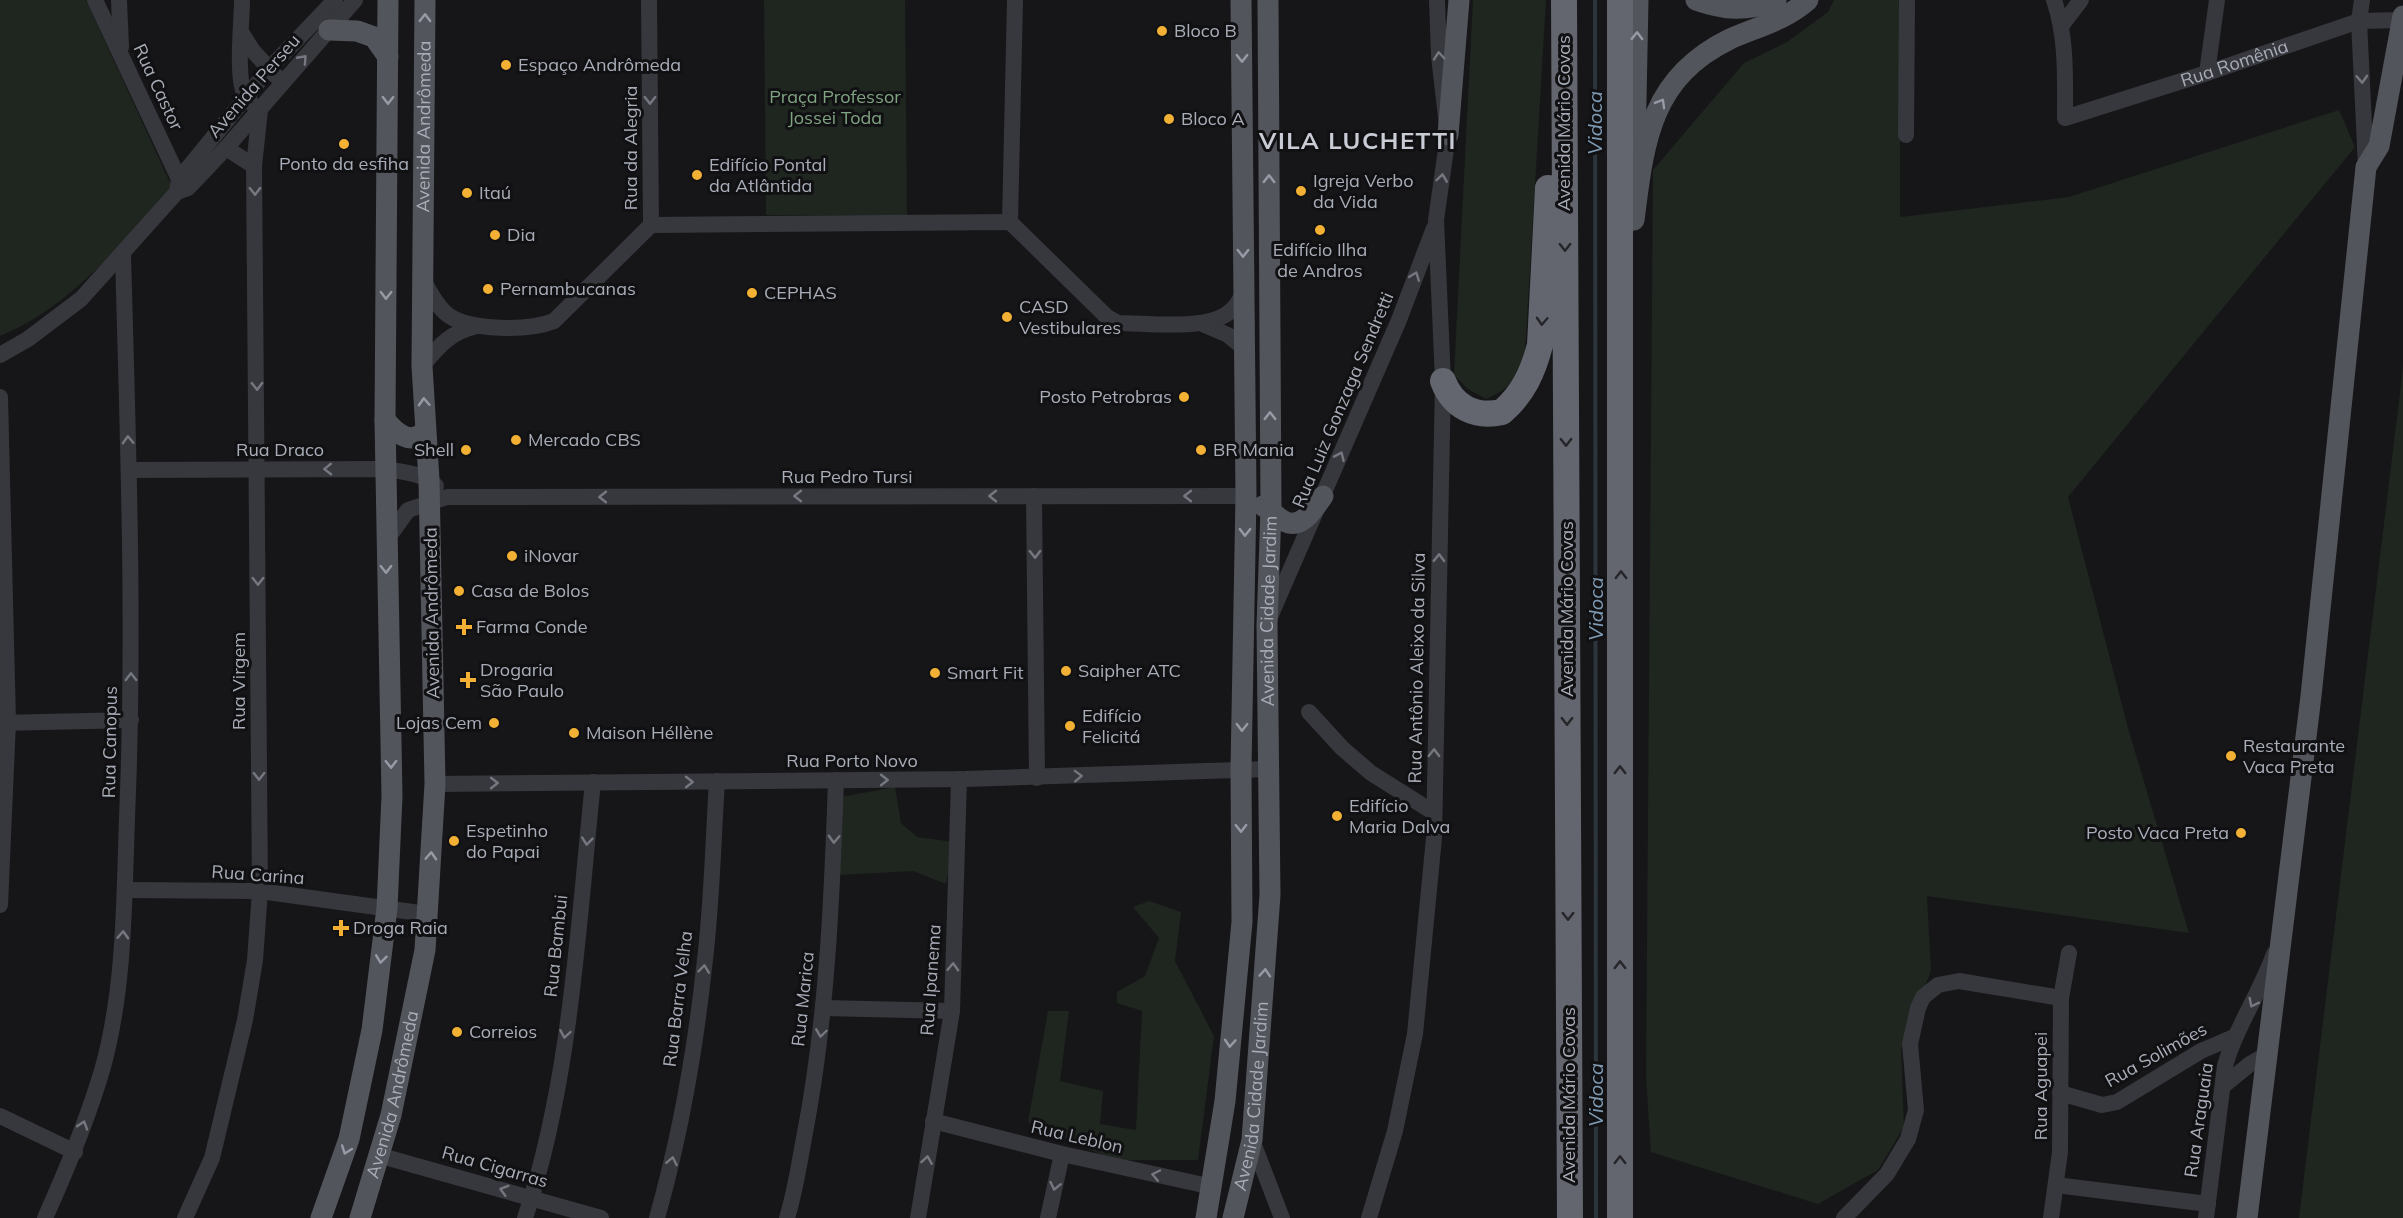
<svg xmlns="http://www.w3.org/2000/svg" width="2403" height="1218" viewBox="0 0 2403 1218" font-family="Mulish,sans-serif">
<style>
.green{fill:#1e261f}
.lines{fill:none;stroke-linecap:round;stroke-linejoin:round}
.stream{stroke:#2c353c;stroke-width:4}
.minor{stroke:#37383d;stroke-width:16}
.major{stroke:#53555c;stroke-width:21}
.highway{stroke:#63666e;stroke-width:26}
.oneway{stroke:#979ba6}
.oneway2{stroke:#757881}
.oneway3{stroke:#26262a}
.poi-dot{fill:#f2b134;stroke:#111113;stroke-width:2}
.labels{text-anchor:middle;stroke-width:6;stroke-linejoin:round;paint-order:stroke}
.poi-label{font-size:18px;fill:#a8adb8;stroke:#111113;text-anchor:start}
.street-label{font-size:18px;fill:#a8adb8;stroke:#111113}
.park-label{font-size:18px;fill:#7fa381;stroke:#111113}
.water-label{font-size:20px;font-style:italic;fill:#7f9bb3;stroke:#111113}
.district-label{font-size:24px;font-weight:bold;letter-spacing:1.5px;fill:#c9ccd4;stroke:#111113}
</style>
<rect width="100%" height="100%" fill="#161618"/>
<path class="green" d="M0 0H86L173 189C121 243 71 307 0 336Z
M764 0H905L907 215H766Z
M1473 0H1546L1525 352C1517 379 1511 388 1486 399L1468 389 1454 375Z
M1834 0H1900V217L2069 197 2339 110 2355 147 2068 497 2128 728 2189 933 1927 896 1931 971 1901 1048 1904 1127 1878 1170 1818 1204 1651 1152 1646 1077 1653 170 1744 63 1787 42 1828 12Z
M2403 365V1218H2299L2399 401Z
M895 787 901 823 917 837 954 842 946 884 913 871 840 875 841 797Z
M1149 901 1181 912 1175 961 1214 1036 1198 1160H1114L1028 1122 1048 1011H1069L1060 1081 1103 1091 1100 1124 1136 1130 1142 1011 1117 1003V992L1145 976 1159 938 1133 907Z"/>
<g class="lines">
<path class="stream" d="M1595 0 1596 1218"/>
<g class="minor">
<path d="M95 0 179 179 185 185"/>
<path d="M119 0 121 47"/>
<path d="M242 0C242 23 235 79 246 98 249 102 256 107 260 110L254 166"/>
<path d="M649 0 651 225"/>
<path id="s1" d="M2054 0C2067 39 2065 77 2065 118L2207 73 2359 21 2402 20"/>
<path d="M2362 0 2359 21 2366 167"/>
<path d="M2062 25 2081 0"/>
<path d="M241 32 253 51 276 76"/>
<path d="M2207 73 2217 0"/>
<path d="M1906 135 1907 0"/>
<path d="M177 192 188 188 226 148 355 0"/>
<path d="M1010 222 1015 0"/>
<path d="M423 280C430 292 437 307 448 315 470 331 529 331 554 321L651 225 1010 222 1107 317 1118 323C1147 323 1201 330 1225 315 1234 310 1238 303 1243 294"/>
<path d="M1200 323 1228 335 1245 349"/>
<path d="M0 355 28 339 81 299 177 192 179 179 269 69 335 0"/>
<path d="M422 366C439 346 450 332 477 326"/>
<path d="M0 397 8 722 0 905"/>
<path d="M129 470 386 469C403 472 423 473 436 486"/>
<path d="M1034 496 1037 778"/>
<path d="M385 542 408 510 447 497 1246 496"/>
<path d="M1269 619 1399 320 1434 228"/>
<path d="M1309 712 1342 748 1371 773 1433 812"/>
<path d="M0 723 131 720"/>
<path d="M435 784 965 779 1268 769"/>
<path d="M125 890 260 891 427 914"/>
<path d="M824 1008 952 1011"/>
<path d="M2223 1086 2250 1064 2266 1055"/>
<path d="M2060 1093 2102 1105 2117 1102 2201 1051 2236 1036"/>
<path d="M0 1116 75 1152"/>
<path d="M933 1121 1062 1154 1213 1187"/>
<path d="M1252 1140 1282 1218"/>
<path d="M378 1155 601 1218"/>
<path d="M2056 1185 2208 1204"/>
<path d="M45 1218C67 1169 88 1119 103 1067 125 986 124 901 127 818 135 630 128 442 123 254"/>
<path d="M185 1218 212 1158 245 1020 255 960 260 891 254 166 226 148"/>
<path d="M525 1218C571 1080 578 926 593 782"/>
<path d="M657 1218C680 1136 695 1052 704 968 712 906 713 843 717 781"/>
<path d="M787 1218C795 1192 799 1165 804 1138 827 1020 832 900 836 780"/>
<path d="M918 1218 952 1011 959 779"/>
<path d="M1048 1218 1062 1154"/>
<path d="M1369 1218 1395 1131 1415 1034 1434 838 1443 381 1436 220 1448 135 1439 56 1437 0"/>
<path d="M1844 1218 1887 1174 1908 1139 1916 1110 1910 1044 1918 1008 1923 997 1938 985 1959 981 2061 998"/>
<path d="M2051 1218 2060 1152 2061 998 2069 953"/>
<path d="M2206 1218 2225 1066C2236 1027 2260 993 2274 954"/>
</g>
<g class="major">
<path d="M1696 0C1725 10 1746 12 1776 0"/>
<path d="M329 30 357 31 374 37 388 57"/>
<path d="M1448 135 1459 0"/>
<path d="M1635 151 1638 0"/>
<path d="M1634 220C1644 141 1650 78 1730 39 1757 27 1786 20 1808 0"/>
<path d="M385 420C395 432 410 446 424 432"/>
<path d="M1263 506C1271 510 1278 519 1286 522 1303 529 1315 507 1323 496"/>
<path d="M321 1218 349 1139 372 1030 387 908 392 796 385 420 388 0"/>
<path id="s2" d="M360 1218 391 1115 425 950 435 784 429 480 422 366 425 0"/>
<path d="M1206 1218 1225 1101 1242 922 1241 769 1246 496 1241 0"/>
<path id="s3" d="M1233 1218 1252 1140 1270 895 1267 625 1271 510 1268 0"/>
<path d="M2247 1218 2311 696 2366 167 2379 146 2403 16"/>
</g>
<path class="highway" d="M1564 0 1570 1218
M1443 381C1453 407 1475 418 1502 412 1523 394 1533 372 1540 345L1548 188
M1620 1218V0"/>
</g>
<defs><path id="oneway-chevron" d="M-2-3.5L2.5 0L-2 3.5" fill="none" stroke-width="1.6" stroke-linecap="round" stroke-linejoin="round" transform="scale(1.5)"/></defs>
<g class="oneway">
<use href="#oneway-chevron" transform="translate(425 18) rotate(-89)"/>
<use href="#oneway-chevron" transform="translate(1637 36) rotate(-89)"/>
<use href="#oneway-chevron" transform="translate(1242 58) rotate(90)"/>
<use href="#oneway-chevron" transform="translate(388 100) rotate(91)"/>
<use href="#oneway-chevron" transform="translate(1661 103) rotate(-60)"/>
<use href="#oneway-chevron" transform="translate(1269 179) rotate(-90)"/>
<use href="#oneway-chevron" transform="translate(1243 253) rotate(90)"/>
<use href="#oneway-chevron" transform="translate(386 295) rotate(91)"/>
<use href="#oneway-chevron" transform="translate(424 402) rotate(-93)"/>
<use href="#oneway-chevron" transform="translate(1270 416) rotate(-90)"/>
<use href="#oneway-chevron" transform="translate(1245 532) rotate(91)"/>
<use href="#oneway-chevron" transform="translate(386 569) rotate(89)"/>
<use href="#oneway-chevron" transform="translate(1242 727) rotate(91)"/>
<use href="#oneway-chevron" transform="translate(391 764) rotate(89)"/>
<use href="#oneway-chevron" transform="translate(1241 828) rotate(89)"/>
<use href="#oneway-chevron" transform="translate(431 856) rotate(-87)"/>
<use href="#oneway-chevron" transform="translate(381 959) rotate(97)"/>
<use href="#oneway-chevron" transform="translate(1265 973) rotate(-86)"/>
<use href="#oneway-chevron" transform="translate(1230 1043) rotate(94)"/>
<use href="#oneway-chevron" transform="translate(346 1150) rotate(110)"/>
</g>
<g class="oneway2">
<use href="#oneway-chevron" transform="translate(1439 56) rotate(-95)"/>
<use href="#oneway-chevron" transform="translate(303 59) rotate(-48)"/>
<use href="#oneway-chevron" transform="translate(2362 79) rotate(87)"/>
<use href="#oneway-chevron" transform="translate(650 100) rotate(90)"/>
<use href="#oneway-chevron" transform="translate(1442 178) rotate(-82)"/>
<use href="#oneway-chevron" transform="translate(255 191) rotate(89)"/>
<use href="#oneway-chevron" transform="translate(1415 276) rotate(-69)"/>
<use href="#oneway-chevron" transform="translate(257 386) rotate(89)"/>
<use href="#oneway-chevron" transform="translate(128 440) rotate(-92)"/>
<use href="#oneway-chevron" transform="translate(1340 456) rotate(-66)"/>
<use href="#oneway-chevron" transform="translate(328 469) rotate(179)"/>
<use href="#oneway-chevron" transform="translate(798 496) rotate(180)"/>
<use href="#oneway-chevron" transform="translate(993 496) rotate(180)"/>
<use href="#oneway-chevron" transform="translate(1188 496) rotate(-180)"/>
<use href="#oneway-chevron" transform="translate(603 497) rotate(180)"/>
<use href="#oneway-chevron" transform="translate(1035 554) rotate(89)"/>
<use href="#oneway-chevron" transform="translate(1439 558) rotate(-89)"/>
<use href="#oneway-chevron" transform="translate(258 581) rotate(90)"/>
<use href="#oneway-chevron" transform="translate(131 677) rotate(-91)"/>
<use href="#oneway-chevron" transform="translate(1434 753) rotate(-89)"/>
<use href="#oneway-chevron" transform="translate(259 776) rotate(90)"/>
<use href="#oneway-chevron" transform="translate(1078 776) rotate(-2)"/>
<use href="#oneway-chevron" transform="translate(884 780)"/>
<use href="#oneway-chevron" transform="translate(689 782)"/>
<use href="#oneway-chevron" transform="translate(494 783)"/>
<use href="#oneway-chevron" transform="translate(834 839) rotate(92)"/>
<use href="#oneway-chevron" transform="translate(587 841) rotate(96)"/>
<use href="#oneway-chevron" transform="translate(123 935) rotate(-87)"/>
<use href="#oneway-chevron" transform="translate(953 967) rotate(-88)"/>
<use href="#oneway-chevron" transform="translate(704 969) rotate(-83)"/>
<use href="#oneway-chevron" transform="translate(2253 1003) rotate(117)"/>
<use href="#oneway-chevron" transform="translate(821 1033) rotate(98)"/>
<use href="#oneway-chevron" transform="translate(565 1034) rotate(100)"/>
<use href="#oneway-chevron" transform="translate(83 1125) rotate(-72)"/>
<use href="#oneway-chevron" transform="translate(927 1160) rotate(-81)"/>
<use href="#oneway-chevron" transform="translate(672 1161) rotate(-79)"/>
<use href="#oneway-chevron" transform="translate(1156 1175) rotate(-168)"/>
<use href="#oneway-chevron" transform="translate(1055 1186) rotate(102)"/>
<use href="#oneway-chevron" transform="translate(504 1190) rotate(-164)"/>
</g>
<g class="oneway3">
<use href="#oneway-chevron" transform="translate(1565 247) rotate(90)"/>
<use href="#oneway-chevron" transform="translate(1542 321) rotate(93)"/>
<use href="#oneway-chevron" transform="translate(1566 442) rotate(90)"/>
<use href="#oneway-chevron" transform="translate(1621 575) rotate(-90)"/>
<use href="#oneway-chevron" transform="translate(1567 721) rotate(90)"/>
<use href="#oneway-chevron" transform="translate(1620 770) rotate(-90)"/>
<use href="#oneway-chevron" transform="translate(1568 916) rotate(90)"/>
<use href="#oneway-chevron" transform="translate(1620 965) rotate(-90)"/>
<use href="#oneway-chevron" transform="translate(1620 1160) rotate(-90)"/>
</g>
<g class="poi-dot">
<circle cx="1162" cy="31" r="6"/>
<circle cx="506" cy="65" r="6"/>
<circle cx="1169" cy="119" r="6"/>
<circle cx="344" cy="144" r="6"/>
<circle cx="697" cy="175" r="6"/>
<circle cx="1301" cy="191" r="6"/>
<circle cx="467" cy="193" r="6"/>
<circle cx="1320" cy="230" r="6"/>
<circle cx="495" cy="235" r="6"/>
<circle cx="488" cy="289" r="6"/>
<circle cx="752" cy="293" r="6"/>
<circle cx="1007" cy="317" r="6"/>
<circle cx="1184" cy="397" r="6"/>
<circle cx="516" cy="440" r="6"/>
<circle cx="466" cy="450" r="6"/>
<circle cx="1201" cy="450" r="6"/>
<circle cx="512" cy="556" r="6"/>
<circle cx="459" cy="591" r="6"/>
<path d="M461 618h6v6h6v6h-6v6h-6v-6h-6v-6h6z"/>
<circle cx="1066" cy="671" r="6"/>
<circle cx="935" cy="673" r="6"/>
<path d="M465 671h6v6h6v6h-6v6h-6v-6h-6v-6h6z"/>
<circle cx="494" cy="723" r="6"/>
<circle cx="1070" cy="726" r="6"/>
<circle cx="574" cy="733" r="6"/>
<circle cx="2231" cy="756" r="6"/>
<circle cx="1337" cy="816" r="6"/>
<circle cx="2241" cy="833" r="6"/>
<circle cx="454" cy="841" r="6"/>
<path d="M338 919h6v6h6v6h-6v6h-6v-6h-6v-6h6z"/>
<circle cx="457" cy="1032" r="6"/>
</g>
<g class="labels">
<g class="poi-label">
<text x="1174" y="37">Bloco B</text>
<text x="518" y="71">Espaço Andrômeda</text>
<text x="1181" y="125">Bloco A</text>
<text x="344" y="170" text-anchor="middle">Ponto da esfiha</text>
<text x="709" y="171">Edifício Pontal<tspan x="709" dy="21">da Atlântida</tspan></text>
<text x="1313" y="187">Igreja Verbo<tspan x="1313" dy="21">da Vida</tspan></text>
<text x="479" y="199">Itaú</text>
<text x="507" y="241">Dia</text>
<text x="1320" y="256" text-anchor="middle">Edifício Ilha<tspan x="1320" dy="21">de Andros</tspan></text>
<text x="500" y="295">Pernambucanas</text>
<text x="764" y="299">CEPHAS</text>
<text x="1019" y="313">CASD<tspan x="1019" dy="21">Vestibulares</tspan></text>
<text x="1172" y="403" text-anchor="end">Posto Petrobras</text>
<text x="528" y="446">Mercado CBS</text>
<text x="454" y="456" text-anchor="end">Shell</text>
<text x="1213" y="456">BR Mania</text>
<text x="524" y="562">iNovar</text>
<text x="471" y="597">Casa de Bolos</text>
<text x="476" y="633">Farma Conde</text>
<text x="480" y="676">Drogaria<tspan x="480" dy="21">São Paulo</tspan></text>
<text x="1078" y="677">Saipher ATC</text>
<text x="947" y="679">Smart Fit</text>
<text x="1082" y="722">Edifício<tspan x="1082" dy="21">Felicitá</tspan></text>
<text x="482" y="729" text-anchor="end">Lojas Cem</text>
<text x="586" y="739">Maison Héllène</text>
<text x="2243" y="752">Restaurante<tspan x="2243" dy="21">Vaca Preta</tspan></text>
<text x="1349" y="812">Edifício<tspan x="1349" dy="21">Maria Dalva</tspan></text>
<text x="466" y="837">Espetinho<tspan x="466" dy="21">do Papai</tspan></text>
<text x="2229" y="839" text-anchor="end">Posto Vaca Preta</text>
<text x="353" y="934">Droga Raia</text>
<text x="469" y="1038">Correios</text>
</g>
<g class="street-label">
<text dy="6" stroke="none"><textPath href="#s1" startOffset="297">Rua Romênia</textPath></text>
<text transform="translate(254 86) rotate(-49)" y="6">Avenida Perseu</text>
<text transform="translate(158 87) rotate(65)" y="6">Rua Castor</text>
<text transform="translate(1564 123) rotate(-90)" y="6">Avenida Mário Covas</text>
<text dy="6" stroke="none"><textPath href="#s2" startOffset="1100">Avenida Andrômeda</textPath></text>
<text transform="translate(631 148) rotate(-90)" y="6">Rua da Alegria</text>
<text transform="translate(1343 400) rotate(-67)" y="6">Rua Luiz Gonzaga Sendretti</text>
<text x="280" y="456">Rua Draco</text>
<text x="847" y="483">Rua Pedro Tursi</text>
<text transform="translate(1567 609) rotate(-90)" y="6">Avenida Mário Covas</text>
<text dy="6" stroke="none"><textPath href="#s3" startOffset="610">Avenida Cidade Jardim</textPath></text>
<text transform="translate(432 613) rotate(-91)" y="6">Avenida Andrômeda</text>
<text transform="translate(1417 668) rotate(-89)" y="6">Rua Antônio Aleixo da Silva</text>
<text transform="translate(239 681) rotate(-90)" y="6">Rua Virgem</text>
<text transform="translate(110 742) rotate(-89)" y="6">Rua Canopus</text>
<text x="852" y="767">Rua Porto Novo</text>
<text transform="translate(258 875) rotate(4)" y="6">Rua Carina</text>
<text transform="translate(556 946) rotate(-84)" y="6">Rua Bambui</text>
<text transform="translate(931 980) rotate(-86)" y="6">Rua Ipanema</text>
<text transform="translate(678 999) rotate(-83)" y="6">Rua Barra Velha</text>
<text transform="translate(803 999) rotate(-84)" y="6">Rua Marica</text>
<text transform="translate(2156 1055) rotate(-29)" y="6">Rua Solimões</text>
<text transform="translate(2041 1086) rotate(-90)" y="6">Rua Aguapei</text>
<text dy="6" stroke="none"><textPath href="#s2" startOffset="128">Avenida Andrômeda</textPath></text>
<text dy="6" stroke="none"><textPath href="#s3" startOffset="124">Avenida Cidade Jardim</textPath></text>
<text transform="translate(1569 1095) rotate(-90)" y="6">Avenida Mário Covas</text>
<text transform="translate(2199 1120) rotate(-82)" y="6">Rua Araguaia</text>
<text transform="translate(1077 1137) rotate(13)" y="6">Rua Leblon</text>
<text transform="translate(495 1167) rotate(16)" y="6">Rua Cigarras</text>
</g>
<g class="park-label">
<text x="835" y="103">Praça Professor<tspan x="835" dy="21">Jossei Toda</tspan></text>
</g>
<g class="water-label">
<text transform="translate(1595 123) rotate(-90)" y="7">Vidoca</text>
<text transform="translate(1596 609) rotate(-90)" y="7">Vidoca</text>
<text transform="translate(1596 1095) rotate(-90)" y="7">Vidoca</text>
</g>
<g class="district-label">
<text x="1358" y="149">VILA LUCHETTI</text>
</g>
</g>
</svg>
